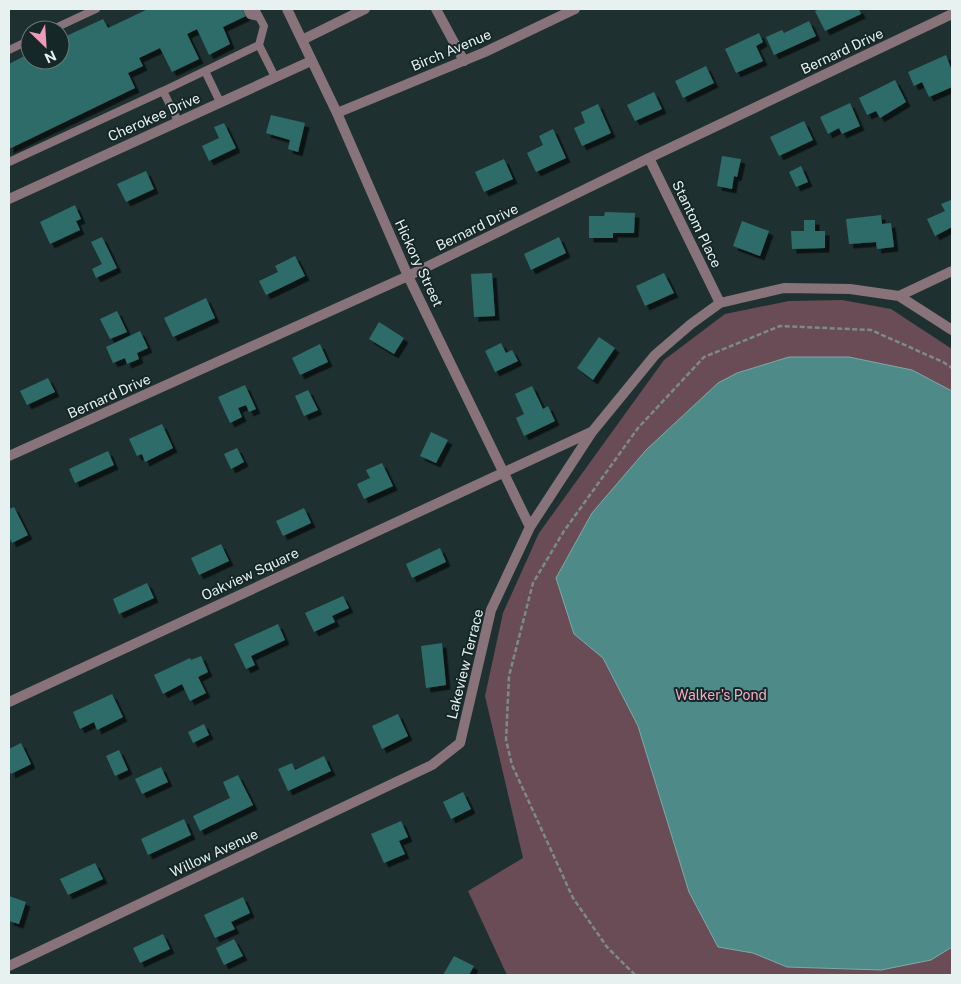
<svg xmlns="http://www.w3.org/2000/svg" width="961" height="984" viewBox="0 0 961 984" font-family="'Public Sans',sans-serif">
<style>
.green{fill:#6a4c56}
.water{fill:#4e8b88;stroke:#7caaa7}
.building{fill:#2e6c69;filter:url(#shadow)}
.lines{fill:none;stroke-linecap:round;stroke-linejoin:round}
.path{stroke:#7b8b8a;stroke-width:2.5;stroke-dasharray:5 2.5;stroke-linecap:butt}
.service{stroke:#89737a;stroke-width:8}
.minor{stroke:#89737a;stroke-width:10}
.labels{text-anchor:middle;stroke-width:4;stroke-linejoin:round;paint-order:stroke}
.street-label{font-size:14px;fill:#e6f1f0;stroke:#152726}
.park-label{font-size:14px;fill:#f6abc5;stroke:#152726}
</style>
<defs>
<filter id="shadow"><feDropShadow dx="4.5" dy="4.5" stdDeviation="0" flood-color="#0009"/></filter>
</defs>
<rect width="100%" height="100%" fill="#1e3130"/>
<path class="green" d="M842 300 891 309 952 349V975H507L468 891 523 858 485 696 503 613 539 533 664 360 725 314 789 301Z"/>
<path class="water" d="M789 357H849L912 370 952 391V947L931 960 881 970 787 967 753 953 718 947 689 892 638 726 603 658 574 634 556 578 592 513 646 450 718 383 737 373Z"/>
<path class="building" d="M148 9H242L246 16 223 27 230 44 209 55 197 29 187 34 199 59 172 72 160 48 139 58 143 66 128 73 135 88 9 149V64L30 53V60H60V39L103 19 108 28Z
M820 9H859L861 14 825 31 815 11Z
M809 21 816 36 774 55 766 37 782 30 784 33Z
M759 33 763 42 756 46 763 61 736 73 725 49Z
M946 55 952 71V87L929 97 922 82 914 86 908 72Z
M706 66 714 83 683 98 675 81Z
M895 80 906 102 880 118 876 111 867 115 859 98Z
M654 92 662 109 635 121 627 105Z
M850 103 860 126 842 134 839 128 828 134 820 117Z
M598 104 611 133 582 146 574 128 585 123 581 112Z
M271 115 305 123 298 152 288 149 290 140 266 133Z
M804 121 813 140 779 156 770 137Z
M224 123 236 148 209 161 202 146 219 138 214 127Z
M553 129 566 158 536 172 527 153 543 145 539 136Z
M722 156 741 159 737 177 734 176 732 189 717 186Z
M504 159 513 179 484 192 475 172Z
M801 166 808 182 796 187 789 172Z
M146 171 154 189 126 202 117 184Z
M951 200 952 227 935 236 927 219 945 211 941 204Z
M75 205 81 219 76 221 80 230 50 244 40 222Z
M605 212 635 213 634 233H613V238H589V216H604Z
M881 215 882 224 891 223 894 247 877 249 876 242 849 244 846 219Z
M804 220H815V231H825V248L792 249 791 231H804Z
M742 221 769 231 760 256 733 246Z
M102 237 117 268 96 278 92 269 102 264 91 242Z
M559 237 566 253 531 270 524 254Z
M295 256 305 276 266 295 259 281 278 272 275 266Z
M492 273 495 316 474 317 471 274Z
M664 273 674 293 645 306 636 286Z
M206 298 215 318 173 337 164 318Z
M117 311 127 332 110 339 100 319Z
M379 322 404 338 394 354 369 339Z
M140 331 148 348 137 353 139 359 127 364 125 358 113 363 106 347Z
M599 337 615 348 593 380 577 368Z
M501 343 506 353 512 350 518 361 495 372 485 351Z
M320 344 328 362 300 375 292 358Z
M48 378 55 392 27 405 20 391Z
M245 385 256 409 249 412 246 405 238 408 242 417 230 423 218 397Z
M532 386 543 409 548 406 555 421 524 436 516 418 524 414 515 394Z
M308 390 318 410 304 416 295 396Z
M162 424 173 448 145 462 142 454 137 456 129 439Z
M431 432 448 440 436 463 420 456Z
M237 448 244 462 231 469 224 454Z
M108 451 114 465 75 483 69 469Z
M382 463 393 486 364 499 357 484 370 478 366 470Z
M14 507 28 535 12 543 9 537V509Z
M304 508 311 523 283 536 276 521Z
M221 544 229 561 199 575 191 558Z
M440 548 446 562 412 578 406 564Z
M147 583 154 598 119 614 113 599Z
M343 596 349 608 332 616 335 622 314 632 305 613Z
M278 624 285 640 251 656 255 665 246 669 234 644Z
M442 643 446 685 426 688 421 646Z
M201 656 208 672 198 677 206 693 190 701 182 684 163 694 154 675 190 658 191 660Z
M112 694 123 717 97 730 94 722 80 729 73 712Z
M398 714 408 736 382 749 372 726Z
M204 724 209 735 193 743 188 732Z
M21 743 31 764 11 774 9 769V749Z
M119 750 128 770 115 776 106 756Z
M324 756 331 771 288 791 278 769 292 763 295 770Z
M161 767 168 782 142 794 135 779Z
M238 775 253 805 200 831 193 816 230 798 223 782Z
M463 792 471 809 451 819 443 802Z
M184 819 191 835 148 855 141 839Z
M401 821 408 837 399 841 405 854 384 863 371 834Z
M95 863 103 879 68 895 60 879Z
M9 896 26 902 19 924 9 921Z
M243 897 250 913 231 922 235 929 215 938 204 915Z
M163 934 170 949 140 963 133 948Z
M234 939 243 956 224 965 216 948Z
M454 956 474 966 469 975H443Z"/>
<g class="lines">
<path class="path" d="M635 975 607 947 573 898 512 765 506 740 509 676 533 583 564 531 638 428 704 357 780 326 871 330 943 362 952 368"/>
<path class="service" d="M247 9 250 15 259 17
M255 9 264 26 259 45 275 77
M51 30 96 9
M9 50 30 40
M205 71 220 102
M178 121 163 91 259 45
M9 162 163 91"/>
<path class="minor" d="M287 9 337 113 408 276 530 527
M436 9 464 61
M302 40 365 9
M337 113 485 52 575 9
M649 158 720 303
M9 199 311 61
M899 296 952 271
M9 456 408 276 649 158 952 14
M9 702 591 432
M9 966 432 765 460 743 491 610 530 527 592 432 655 355 691 324 720 303 784 288 850 289 899 296 952 330"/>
</g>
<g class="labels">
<g class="street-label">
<text transform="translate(451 50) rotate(-23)" y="5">Birch Avenue</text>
<text transform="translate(842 51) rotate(-25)" y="5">Bernard Drive</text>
<text transform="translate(154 117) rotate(-24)" y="5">Cherokee Drive</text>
<text transform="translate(697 224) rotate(64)" y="5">Stantom Place</text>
<text transform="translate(477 227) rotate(-26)" y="5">Bernard Drive</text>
<text transform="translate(419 263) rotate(65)" y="5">Hickory Street</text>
<text transform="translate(109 396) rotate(-24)" y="5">Bernard Drive</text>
<text transform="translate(250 574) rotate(-25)" y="5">Oakview Square</text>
<text transform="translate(465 664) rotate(-76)" y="5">Lakeview Terrace</text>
<text transform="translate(214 853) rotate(-25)" y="5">Willow Avenue</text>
</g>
<g class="park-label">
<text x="721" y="700">Walker's Pond</text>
</g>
</g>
<rect width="961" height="984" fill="none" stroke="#e6f1f0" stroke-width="20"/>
<g transform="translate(45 45) rotate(155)"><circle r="24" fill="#152726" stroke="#697877"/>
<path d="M0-4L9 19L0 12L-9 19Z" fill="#ef9ab9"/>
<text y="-8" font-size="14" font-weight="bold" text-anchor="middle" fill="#e6f1f0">N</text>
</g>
</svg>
